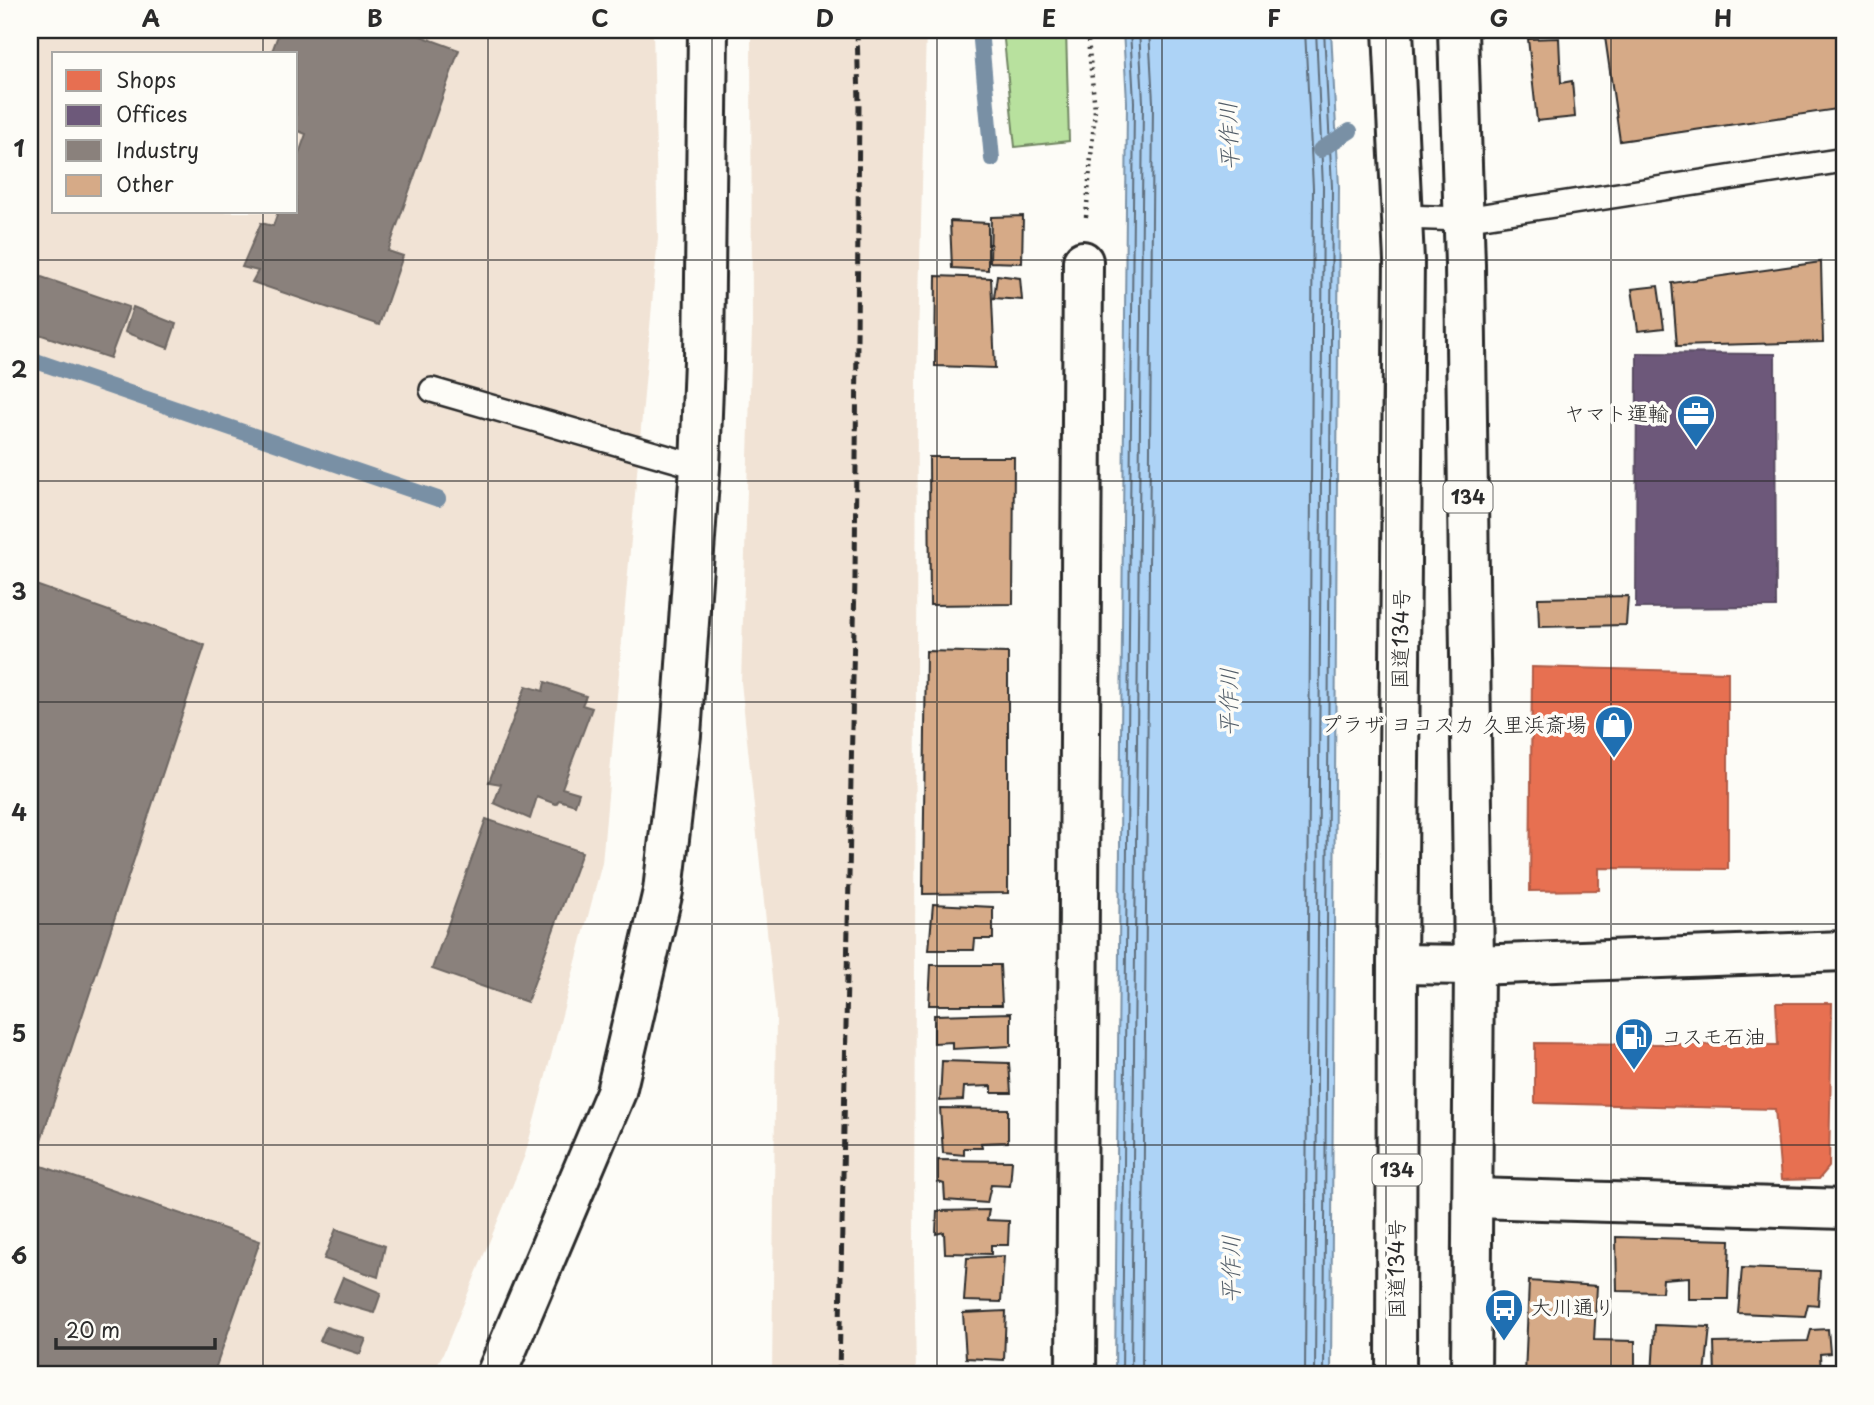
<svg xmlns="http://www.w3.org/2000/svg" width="1874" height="1405" viewBox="0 0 1874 1405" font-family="'Playpen Sans','Klee One',sans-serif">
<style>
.built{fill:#f1e3d5;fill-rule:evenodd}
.green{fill:#b8e19e;stroke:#728664;stroke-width:2}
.water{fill:#add3f6;stroke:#7990a5;stroke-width:2}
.shops{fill:#e76f51;stroke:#af5b46;stroke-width:2}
.offices{fill:#6d597a;stroke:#594b62;stroke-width:2}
.industry{fill:#8a817c;stroke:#6e6764;stroke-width:2}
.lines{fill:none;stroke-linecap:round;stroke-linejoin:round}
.shore{stroke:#5f6e7c;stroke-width:2}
.stream{stroke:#7990a5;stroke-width:16}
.building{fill:#d6aa87;stroke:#2b2b2b;stroke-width:2}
.lane-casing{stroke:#2b2b2b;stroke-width:28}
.street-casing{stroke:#2b2b2b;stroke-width:44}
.secondary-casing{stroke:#2b2b2b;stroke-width:44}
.highway-casing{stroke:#2b2b2b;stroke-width:44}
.path{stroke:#2b2b2b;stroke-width:4.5;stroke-dasharray:2 5;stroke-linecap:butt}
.lane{stroke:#fdfcf7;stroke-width:23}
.street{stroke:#fdfcf7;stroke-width:38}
.secondary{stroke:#fdfcf7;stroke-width:38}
.highway{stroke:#fdfcf7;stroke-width:38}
.rail{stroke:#2b2b2b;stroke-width:5;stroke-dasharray:10 5;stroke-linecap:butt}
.grid{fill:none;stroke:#2b2b2b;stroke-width:2;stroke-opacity:0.55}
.labels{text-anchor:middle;stroke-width:7;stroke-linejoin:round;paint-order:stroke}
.shield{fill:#fdfcf7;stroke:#6a6a68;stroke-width:2}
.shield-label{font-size:19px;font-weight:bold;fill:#2b2b2b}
.poi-label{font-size:21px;fill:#2b2b2b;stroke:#fdfcf7;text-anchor:end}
.street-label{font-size:21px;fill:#2b2b2b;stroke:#fdfcf7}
.water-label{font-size:23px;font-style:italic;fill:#525d68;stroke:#fdfcf7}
.neatline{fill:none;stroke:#2b2b2b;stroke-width:2.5}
.grid-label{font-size:23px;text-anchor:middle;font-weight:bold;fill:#2b2b2b}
</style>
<rect width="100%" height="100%" fill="#fdfcf7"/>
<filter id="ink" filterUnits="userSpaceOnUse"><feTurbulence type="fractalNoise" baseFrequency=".0143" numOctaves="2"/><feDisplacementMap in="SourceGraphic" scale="14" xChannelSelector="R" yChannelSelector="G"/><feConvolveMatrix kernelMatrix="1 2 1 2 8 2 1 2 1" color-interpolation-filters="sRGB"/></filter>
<g filter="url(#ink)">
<path class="built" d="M30 30H653L658 238 602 863 525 1155 443 1354 431 1375H30ZM54 54H296V212H54Z
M751 30H926L917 379 914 1256 916 1375H772L776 1017 741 682 752 329Z"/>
<path class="green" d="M1003 30H1066L1069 141 1015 147Z"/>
<path class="water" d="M1123 30H1331L1339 187 1331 1375H1115L1127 102Z"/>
<path class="shops" d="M1532 667 1728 672V869L1599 868V890L1530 891Z
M1776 1003H1832L1829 1167 1819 1179 1781 1180 1775 1109 1535 1103V1043L1778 1045Z"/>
<path class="offices" d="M1637 353 1775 354 1776 607 1636 608Z"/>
<path class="industry" d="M280 30H404L459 50 388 251 403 256 379 325 252 282 258 271 242 267 261 223 273 226 278 212H296V162L306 134 296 130V54H271Z
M30 273 129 307 110 358 30 331Z
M133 307 176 324 168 348 125 332Z
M30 583 205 645 40 1143 30 1140Z
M545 682 586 696 582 705 592 708 562 788 579 793 575 805 559 800 556 804 537 797 530 819 494 803 501 784 489 782 526 686 543 691Z
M486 819 582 852 527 1002 432 969Z
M30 1162 260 1241 213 1375H30Z
M336 1229 385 1246 378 1277 324 1259Z
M343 1277 381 1293 374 1313 333 1301Z
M326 1327 366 1339 360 1354 320 1341Z"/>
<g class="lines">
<path class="shore" d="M1122 1375 1134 102 1130 30
M1131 1375 1143 102 1139 30
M1142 1375 1153 102 1149 30
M1305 1375 1313 188 1305 30
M1315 1375 1323 187 1316 30
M1324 1375 1332 187 1324 30"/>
<path class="stream" d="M980 30 992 159
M1320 150 1350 131
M30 359 438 499"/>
</g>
<path class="building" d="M1604 30H1844V108L1620 141Z
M1559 38 1561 83 1572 81 1575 117 1537 121 1528 39Z
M1023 216 1022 263 990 262 991 217Z
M950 221 988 223V270L952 268Z
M1821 262 1823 342 1677 346 1672 283Z
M997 275 1020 278 1022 300 994 298Z
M936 276 991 278 995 368 935 366Z
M1658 286 1664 328 1638 331 1632 289Z
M929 457H1014L1013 604 930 605Z
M1628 596 1626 625 1539 627 1538 598Z
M926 651 1008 653V893L923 894Z
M933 904 993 907V939H975L974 950H929Z
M931 965H1000L1002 1005H929Z
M1011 1013V1046L952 1049V1042L934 1043V1015Z
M942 1061 1009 1063 1011 1093H992V1086L964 1087 963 1100 940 1101Z
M940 1108 1008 1109V1142L981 1143 982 1148H964V1155L943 1153Z
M938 1160 1012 1161 1010 1186 991 1185 987 1203 945 1200 944 1184 938 1182Z
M989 1210 987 1220 1009 1221 1008 1245H991V1254L945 1253 944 1232 936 1234 937 1211Z
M1616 1237 1730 1240 1728 1299H1689V1277L1663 1279 1662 1292 1617 1291Z
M1004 1256 1001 1302 964 1301 967 1258Z
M1742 1268 1820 1271 1818 1305 1808 1304 1805 1316 1738 1313Z
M1529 1281 1597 1286 1594 1340 1635 1341V1375H1525Z
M1006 1311 1004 1360 966 1358 963 1313Z
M1655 1325 1710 1327 1705 1375H1652Z
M1828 1329 1830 1353 1820 1354 1821 1375H1715L1714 1343 1808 1341 1811 1330Z
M962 1370H1004V1375H962Z"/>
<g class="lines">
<g class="lane-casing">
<path id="lane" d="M1402 217 1464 219 1844 160
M432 390 700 467"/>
</g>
<g class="street-casing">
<path id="street" d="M1474 1198 1844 1209
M1076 1375 1083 261"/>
</g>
<g class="secondary-casing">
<path id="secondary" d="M1397 964 1474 965 1844 951
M496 1375 616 1092 663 891 681 735 700 467 704 360 708 30"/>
</g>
<g class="highway-casing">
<path id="highway" d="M1393 30 1404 261 1397 964 1396 1375
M1458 30 1465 265 1474 965 1471 1375"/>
</g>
<path class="path" d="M1086 217 1095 109 1087 30"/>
<use href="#lane" class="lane"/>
<use href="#street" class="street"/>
<use href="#secondary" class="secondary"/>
<use href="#highway" class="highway"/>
<path class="rail" d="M839 1375 855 578 859 103 857 30"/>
</g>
</g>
<path class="grid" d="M263 30V54M488 30V1375M712 30V1375M937 30V1375M1162 30V1375M1386 30V1375M1611 30V1375M263 212V1375M30 260H1844M30 481H1844M30 702H1844M30 924H1844M30 1145H1844"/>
<defs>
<g id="office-pin" transform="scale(2.0125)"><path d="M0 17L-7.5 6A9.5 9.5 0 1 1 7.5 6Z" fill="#1f6fb2" stroke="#fdfcf7"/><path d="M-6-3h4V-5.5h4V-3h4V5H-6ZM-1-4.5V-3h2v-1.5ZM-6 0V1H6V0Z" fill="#fff"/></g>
<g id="shop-pin" transform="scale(2.0125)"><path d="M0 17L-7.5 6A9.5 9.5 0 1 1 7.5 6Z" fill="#1f6fb2" stroke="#fdfcf7"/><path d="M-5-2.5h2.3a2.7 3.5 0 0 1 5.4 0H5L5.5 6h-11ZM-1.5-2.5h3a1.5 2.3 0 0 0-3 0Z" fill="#fff"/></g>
<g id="fuel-pin" transform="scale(2.0125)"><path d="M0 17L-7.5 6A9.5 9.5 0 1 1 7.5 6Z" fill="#1f6fb2" stroke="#fdfcf7"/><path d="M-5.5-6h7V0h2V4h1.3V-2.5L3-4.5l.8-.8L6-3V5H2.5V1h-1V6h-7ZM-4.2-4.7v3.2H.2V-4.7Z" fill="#fff"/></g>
<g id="bus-pin" transform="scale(2.0125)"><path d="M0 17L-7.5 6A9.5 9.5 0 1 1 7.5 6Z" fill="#1f6fb2" stroke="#fdfcf7"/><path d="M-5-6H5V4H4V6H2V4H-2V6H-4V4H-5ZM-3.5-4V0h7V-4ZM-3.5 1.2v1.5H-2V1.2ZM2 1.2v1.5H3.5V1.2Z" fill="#fff"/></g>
</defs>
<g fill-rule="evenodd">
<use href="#office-pin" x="1696" y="414"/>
<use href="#shop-pin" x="1614" y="725"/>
<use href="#fuel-pin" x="1634" y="1037"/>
<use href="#bus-pin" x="1504" y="1308"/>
</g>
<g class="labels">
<g class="shield">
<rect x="1443.5" y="481.5" width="49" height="31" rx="5"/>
<rect x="1372.5" y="1154.5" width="49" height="31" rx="5"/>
</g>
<g class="shield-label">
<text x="1468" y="504">134</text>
<text x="1397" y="1177">134</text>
</g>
<g class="poi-label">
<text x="1669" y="421">ヤマト運輸</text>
<text x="1587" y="732">プラザ ヨコスカ 久里浜斎場</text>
<text x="1661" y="1044" text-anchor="start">コスモ石油</text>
<text x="1531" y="1315" text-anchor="start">大川通り</text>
</g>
<g class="street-label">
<text transform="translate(1401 639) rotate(-89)" y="7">国道134号</text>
<text transform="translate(1397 1269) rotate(-90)" y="7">国道134号</text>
</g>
<g class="water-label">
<text transform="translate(1229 136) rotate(-92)" y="8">平作川</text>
<text transform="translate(1229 702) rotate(-90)" y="8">平作川</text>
<text transform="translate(1231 1269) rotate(-90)" y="8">平作川</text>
</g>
</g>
<rect width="1874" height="1405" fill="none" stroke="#fdfcf7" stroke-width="77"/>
<rect x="52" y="52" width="245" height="161" fill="#fdfcf7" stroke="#a9a8a5" stroke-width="2"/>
<rect x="66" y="70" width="35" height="21" fill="#e76f51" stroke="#a9a8a5" stroke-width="2"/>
<text x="116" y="88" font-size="21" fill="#2b2b2b">Shops</text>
<rect x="66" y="105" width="35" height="21" fill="#6d597a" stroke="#a9a8a5" stroke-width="2"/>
<text x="116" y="122" font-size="21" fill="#2b2b2b">Offices</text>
<rect x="66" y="140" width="35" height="21" fill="#8a817c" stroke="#a9a8a5" stroke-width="2"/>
<text x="116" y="158" font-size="21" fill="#2b2b2b">Industry</text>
<rect x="66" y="175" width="35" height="21" fill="#d6aa87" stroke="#a9a8a5" stroke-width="2"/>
<text x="116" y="192" font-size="21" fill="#2b2b2b">Other</text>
<path d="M56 1338v10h159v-10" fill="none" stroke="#2b2b2b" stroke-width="3.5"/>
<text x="66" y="1338" font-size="21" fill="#2b2b2b" stroke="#fdfcf7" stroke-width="5" paint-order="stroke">20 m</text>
<rect x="38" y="38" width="1798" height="1328" class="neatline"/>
<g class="grid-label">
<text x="151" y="27">A</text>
<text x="375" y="27">B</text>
<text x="600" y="27">C</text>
<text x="825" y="27">D</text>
<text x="1049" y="27">E</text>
<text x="1274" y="27">F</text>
<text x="1499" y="27">G</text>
<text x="1723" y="27">H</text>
<text x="19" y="157">1</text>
<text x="19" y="378">2</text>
<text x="19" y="600">3</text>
<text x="19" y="821">4</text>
<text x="19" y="1042">5</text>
<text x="19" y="1264">6</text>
</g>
</svg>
